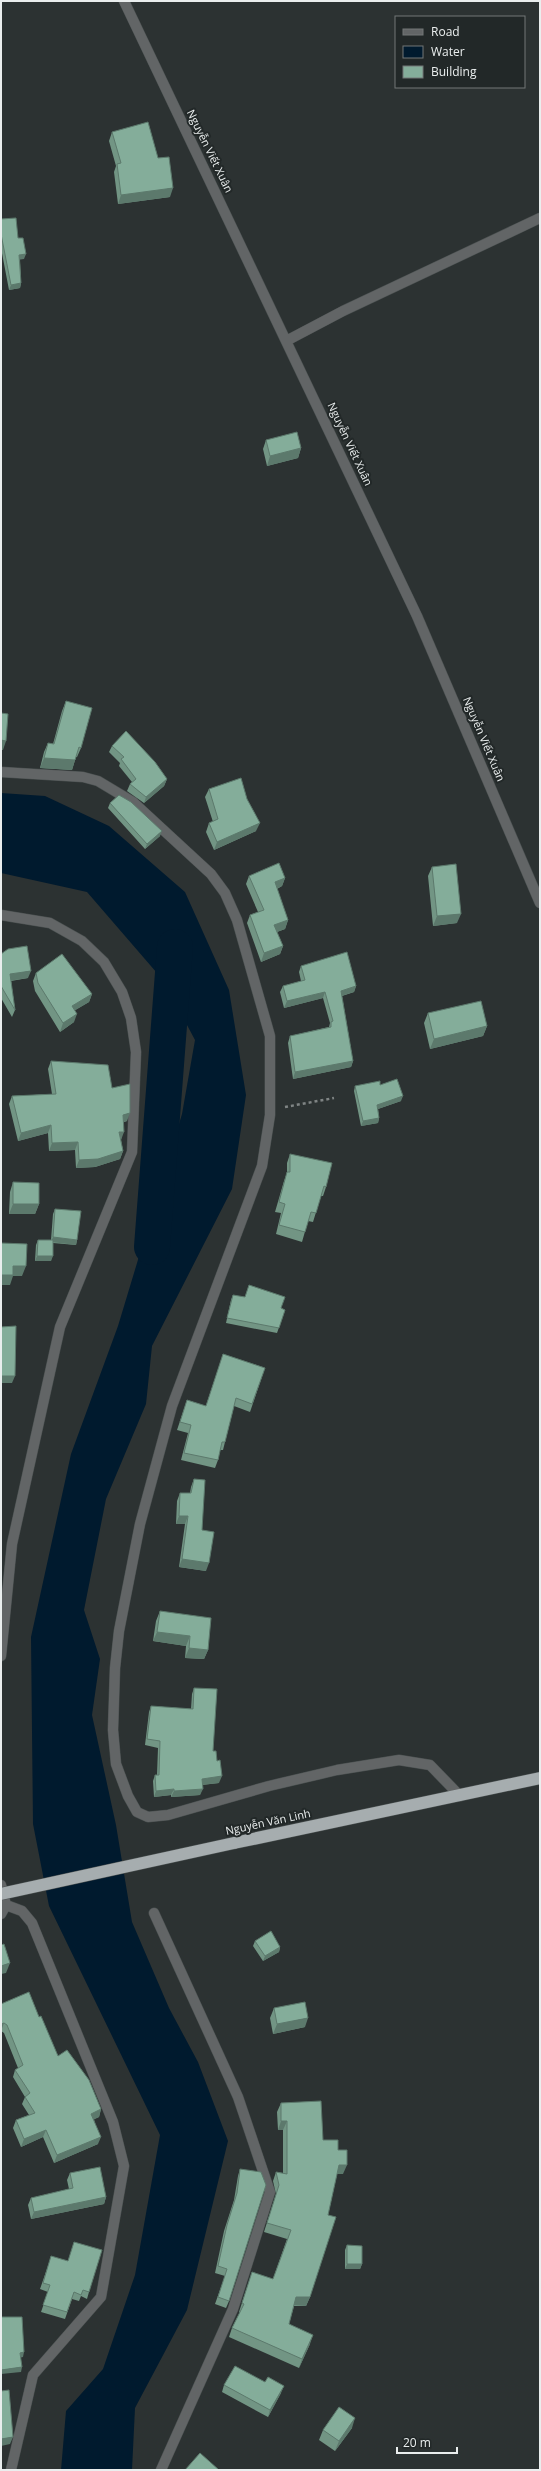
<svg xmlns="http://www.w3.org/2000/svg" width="541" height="2471" viewBox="0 0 541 2471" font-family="'Open Sans',sans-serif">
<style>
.water{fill:#001a2e}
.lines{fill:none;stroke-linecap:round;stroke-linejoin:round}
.river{stroke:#001a2e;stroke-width:36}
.minor-casing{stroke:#4a5050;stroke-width:11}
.highway-casing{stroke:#4a5050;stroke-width:13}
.path{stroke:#7f8484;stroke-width:2.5;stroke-dasharray:3 3;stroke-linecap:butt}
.minor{stroke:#626566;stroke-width:10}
.highway{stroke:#a6adaf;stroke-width:12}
.highway-bridge-casing{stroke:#4a5050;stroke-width:13;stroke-linecap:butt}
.highway-bridge{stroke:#a6adaf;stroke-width:12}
.wall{fill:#729584}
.shaded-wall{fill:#5c796c}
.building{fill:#84ad9a;stroke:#5c796c}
.labels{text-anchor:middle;stroke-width:4;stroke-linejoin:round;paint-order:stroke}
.street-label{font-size:11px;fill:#eaeeee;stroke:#222828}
</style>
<rect width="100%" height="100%" fill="#2c3232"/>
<path class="water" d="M1 793 45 796 109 826 185 892 229 990 246 1095 232 1189 152 1346 146 1404 106 1499 84 1610 100 1659 92 1715 116 1825 132 1922 169 2008 198 2062 228 2141 187 2310 135 2408 132 2470H61L66 2411 103 2369 135 2275 160 2135 49 1906 33 1824 31 1637 71 1454 118 1326 182 1114 195 1040 163 980 87 892 1 873Z"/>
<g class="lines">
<path class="river" d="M152 1247 175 947"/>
<g class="minor-casing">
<path id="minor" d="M124 1 417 616 540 903
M288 340 343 311 540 218
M1 772 83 777 98 781 133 802 211 874 225 893 237 920 270 1036V1115L262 1166 172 1406 140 1524 119 1631 115 1668 113 1730 116 1764 128 1796 137 1812 148 1817 168 1815 269 1786 337 1770 399 1760 430 1765 460 1796
M1 915 50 923 82 941 104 962 122 992 131 1018 136 1052 132 1152 60 1327 12 1544 1 1656
M1 1885 6 1905 1 1914
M6 1905 22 1911 32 1923 113 2122 124 2166 101 2297 33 2375 11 2470
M154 1913 238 2097 270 2192 233 2309 161 2470"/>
</g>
<g class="highway-casing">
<path id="highway" d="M234 1843 540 1778"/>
</g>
<path class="path" d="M285 1107 334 1098"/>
<use href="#minor" class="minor"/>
<use href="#highway" class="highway"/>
<g class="highway-bridge-casing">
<path id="highway-bridge" d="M1 1894 234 1843"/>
</g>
<use href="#highway-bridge" class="highway-bridge"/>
</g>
<path class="wall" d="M112 132 158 158 170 197 118 204 114 172 116 166 109 141Z
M1 219 18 238 24 259H20L21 283 20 288 9 290 1 248Z
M266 440 301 448 298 458 267 466 263 449Z
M66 701 81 748 77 757H76L72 770 40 768 44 752 48 743 53 744 62 711Z
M112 746 167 779 164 786 144 803 127 791 130 784 132 782 119 766 120 763 109 752Z
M209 789 256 831 214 850 206 832 209 823 213 822 205 797Z
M110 803 160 836 145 849 108 808Z
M432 867 457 923 433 926 428 876Z
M249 876 285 878 282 886 277 889 288 920 285 929 277 932 283 946 280 954 261 962 247 923 250 915 258 912 246 884Z
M1 954 28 978 11 981 15 1010 12 1017 1 998Z
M301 966 356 986 354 992 342 996 353 1061 351 1067 293 1079 288 1043 290 1036 329 1027 330 1023 323 998 284 1008 280 992 283 986 301 981 299 972Z
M36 973 92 994 89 1002 75 1010 74 1022 60 1032 35 991 33 981Z
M428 1013 487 1026 483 1036 430 1049 424 1023Z
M51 1061 112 1088 127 1121 124 1122 121 1140 123 1151 120 1159 95 1167 76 1168 75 1150 49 1151 48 1133 18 1141 9 1104 12 1096 52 1094 48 1069Z
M380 1085 401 1101 378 1109 379 1118 378 1123 361 1126 354 1091 355 1086Z
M290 1154 326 1187 323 1196H321L313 1222 308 1221 302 1242 276 1234 281 1213 275 1212 284 1181 287 1173V1163Z
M13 1182 39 1204 35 1214H9L10 1192Z
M55 1209 77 1240 76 1245 53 1243 51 1261H35L36 1245 38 1240H51L53 1214Z
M233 1295 285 1310 277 1333 226 1323 231 1300Z
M223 1354 265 1368 250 1412 234 1406 223 1450H220L218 1460 215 1468 181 1460 188 1433 177 1430 187 1400 206 1406Z
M194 1479 202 1530 206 1571 179 1567 185 1524H176L177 1501 180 1493H190L191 1487Z
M160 1611 208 1650 204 1659 185 1658 186 1646 153 1641 156 1621Z
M194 1688 213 1751 219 1783 202 1785 200 1795 171 1797V1795L154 1797 153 1781 155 1775H157L158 1748 145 1745 149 1712 151 1706 191 1709 192 1694Z
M255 1941 280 1947 279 1952 263 1961 253 1946Z
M1 2004 39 2017 58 2056 101 2109 99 2117 94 2119 98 2144 54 2163 43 2137 21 2147 13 2128 16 2120 29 2115 22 2104 25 2097 13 2077 15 2070 18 2068 4 2033 1 2031Z
M274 2008 305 2027 273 2034 270 2018Z
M281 2103 323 2140 338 2150 343 2174H337L310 2297 306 2306H294L289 2324 310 2344 299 2368 229 2337 232 2328 240 2312H239L252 2272 273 2279 287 2239 264 2232 276 2194 273 2181 276 2172 283 2173V2130H278L277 2112Z
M240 2169 229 2301 226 2308 215 2304 225 2276 215 2273 224 2231 234 2200 238 2176Z
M70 2173 106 2197 104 2204 31 2219 28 2205 31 2198 69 2189 67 2180Z
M347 2245 362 2264 360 2269H345V2250Z
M49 2263 89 2292 87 2299 81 2296 79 2301 72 2299 65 2319 41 2312 48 2292 40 2289Z
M224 2385 281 2393 268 2417 222 2392Z
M352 2428 335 2451 319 2440 323 2430Z"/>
<path class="shaded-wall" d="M173 188 170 197 118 204 121 195Z
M26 254 24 259 17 260 19 255Z
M21 283 20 288 9 290 11 285Z
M301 448 298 458 267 466 270 456Z
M1 740 6 741 3 750H1Z
M44 758 75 760 72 770 40 768Z
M167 779 164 786 144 803 146 797Z
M260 823 256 831 214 850 217 842Z
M162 831 160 836 145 849 147 844Z
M285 878 282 886 272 891 275 882Z
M461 914 457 923 433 926 437 916Z
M288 920 285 929 271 934 274 925Z
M283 946 280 954 261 962 264 953Z
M31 971 28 978 8 981 10 974Z
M356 986 354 992 338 997 341 991Z
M325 992 323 998 284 1008 287 1001Z
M92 994 89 1002 69 1014 72 1006Z
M77 1014 74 1022 60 1032 63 1023Z
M487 1026 483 1036 430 1049 434 1039Z
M353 1061 351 1067 293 1079 295 1072Z
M403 1096 401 1101 375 1110 377 1105Z
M130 1113 127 1121 120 1123 123 1115Z
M379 1118 378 1123 361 1126 363 1121Z
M51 1125 48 1133 18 1141 21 1133Z
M119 1132H124L121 1140Z
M78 1142 75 1150 49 1151 52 1143Z
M123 1151 120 1159 95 1167 76 1168 79 1160Z
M13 1204H39L35 1214H9Z
M53 1237 77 1240 76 1245 51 1242Z
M37 1256H53L51 1261H35Z
M13 1266H26L22 1276H13L10 1285H1V1275Z
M1 1376H15L12 1383H1Z
M179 1516H188L185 1524H176Z
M182 1559 209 1563 206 1571 179 1567Z
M157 1632 190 1636 186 1646 153 1641Z
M189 1648 208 1650 204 1659 185 1658Z
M222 1776 219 1783 200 1785 202 1779Z
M174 1789 171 1795 154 1797 156 1791Z
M203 1789 200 1795 171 1797 174 1791Z
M280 1947 279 1952 263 1961 265 1956Z
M10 1963 6 1973 1 1974V1966Z
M308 2018 305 2027 273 2034 277 2024Z
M4 2023 1 2031V2024Z
M101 2109 99 2117 89 2122 91 2114Z
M281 2121H287L283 2130H278Z
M46 2130 43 2137 21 2147 24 2139Z
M101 2137 98 2144 54 2163 57 2155Z
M339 2165H347L343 2174H336Z
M106 2197 104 2204 31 2219 34 2212Z
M347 2264H362L360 2269H345Z
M296 2297H310L306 2306 292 2305Z
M313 2335 310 2344 299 2368 302 2359Z
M24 2352 23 2357 19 2358 20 2353Z
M22 2367 21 2372 1 2374V2370Z
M284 2386 281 2393 268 2417 270 2410Z
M355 2418 352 2428 335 2451 339 2441Z
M13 2437 10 2444 1 2446V2439Z"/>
<path class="building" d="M148 122 158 158 169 157 173 188 121 195 117 164 121 163 112 132Z
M16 218 18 238H23L26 254 19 255 21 283 11 285 1 234V219Z
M297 432 301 448 270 456 266 440Z
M66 701 92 708 81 748 79 747 75 760 44 758 48 743 54 744Z
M1 713 8 714 6 741 1 740Z
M126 731 155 762 167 779 146 797 130 784 136 779 121 759 124 757 112 746Z
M241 778 247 799 260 823 217 842 209 823 218 819 209 789Z
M119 795 131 802 162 831 147 844 110 803Z
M279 863 285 878 275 882 288 920 274 925 283 946 264 953 250 915 264 910 249 876Z
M456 864 461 914 437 916 432 867Z
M27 946 31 971 10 974 15 1010 1 986V954L8 949Z
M347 952 356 986 341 991 353 1061 295 1072 290 1036 331 1027V1022L333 1021 325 992 287 1001 283 986 305 980 301 966Z
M62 954 92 994 72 1006 77 1014 63 1023 38 983 36 973Z
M481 1001 487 1026 434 1039 428 1013Z
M51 1061 108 1065 112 1088 130 1084V1113L123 1115 124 1132H119L123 1151 98 1159 79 1160 78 1142 52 1143 51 1125 21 1133 12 1096 56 1094Z
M397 1079 403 1096 377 1105 379 1118 363 1121 355 1086 380 1081V1085Z
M290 1154 332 1163 326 1187 324 1186 316 1213 311 1212 305 1232 279 1225 285 1204 279 1202 287 1172H290Z
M13 1182 39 1183V1204H13Z
M55 1209 81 1211 77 1240 53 1237Z
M38 1240H53V1256H37Z
M1 1243 27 1244 26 1266H13V1275H1Z
M249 1285 285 1297 281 1308 285 1310 279 1328 227 1318 233 1295 245 1297Z
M16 1326 15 1376H1V1327Z
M223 1354 265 1368 252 1404 236 1398 225 1442H222L218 1460 184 1453 191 1425 180 1422 187 1400 206 1406Z
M194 1479 205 1480 202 1530 214 1532 209 1563 182 1559 188 1516H179L180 1493H191Z
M160 1611 211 1618 208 1650 189 1648 190 1636 157 1632Z
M194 1688 217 1689 213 1751H216L217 1761 220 1760 222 1776 202 1779 203 1789 174 1791V1789L156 1791 155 1775H159L160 1741 147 1739 151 1706 193 1709Z
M271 1931 280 1947 265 1956 255 1941Z
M4 1944 10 1963 1 1966V1945Z
M29 1992 39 2017 41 2016 58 2056 67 2050 89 2080 101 2109 91 2114 101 2137 57 2155 46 2130 24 2139 16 2120 35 2113 25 2097 30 2093 15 2070 23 2065 7 2025 4 2023 1 2024V2004Z
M305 2002 308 2018 277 2024 274 2008Z
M321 2101 323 2140H338V2150H347V2165H339L328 2215 336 2217 310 2297H296L289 2324 313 2335 302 2359 232 2328 244 2304 242 2303 252 2272 273 2279 291 2230 267 2223 279 2185 276 2172 287 2174V2121H281V2103Z
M100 2167 106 2197 34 2212 31 2198 73 2188 70 2173Z
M240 2169 261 2172 266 2185 229 2301 218 2297 227 2269 218 2266 227 2225 237 2193Z
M74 2242 102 2250 89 2292 83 2290 81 2295 74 2292 67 2312 43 2305 50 2285 43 2283 51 2256 68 2261Z
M347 2245 362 2246V2264H347Z
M1 2317H22L24 2352 20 2353 22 2367 1 2370Z
M235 2366 265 2382 268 2377 284 2386 270 2410 224 2385Z
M9 2390 13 2437 1 2439V2391Z
M339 2407 355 2418 339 2441 323 2430Z
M200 2453 219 2470H185Z"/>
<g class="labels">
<g class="street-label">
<text transform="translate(210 151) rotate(64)" y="4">Nguyễn Viết Xuân</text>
<text transform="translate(350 444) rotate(65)" y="4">Nguyễn Viết Xuân</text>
<text transform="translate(484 739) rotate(67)" y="4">Nguyễn Viết Xuân</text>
<text transform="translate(268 1822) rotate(-12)" y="4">Nguyễn Văn Linh</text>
</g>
</g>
<rect width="541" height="2471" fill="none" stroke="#eaeeee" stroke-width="4"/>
<rect x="395" y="16" width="130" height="72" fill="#222828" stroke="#727777"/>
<rect x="403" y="29" width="20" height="6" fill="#626566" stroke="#727777"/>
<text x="431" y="36" font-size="12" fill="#eaeeee">Road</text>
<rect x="403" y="46" width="20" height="12" fill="#001a2e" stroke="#727777"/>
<text x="431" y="56" font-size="12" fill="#eaeeee">Water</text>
<rect x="403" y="66" width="20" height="12" fill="#84ad9a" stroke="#727777"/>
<text x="431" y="76" font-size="12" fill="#eaeeee">Building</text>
<path d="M397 2447v6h60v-6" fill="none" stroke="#eaeeee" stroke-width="2"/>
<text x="403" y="2447" font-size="12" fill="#eaeeee" stroke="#222828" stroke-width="3" paint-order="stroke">20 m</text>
</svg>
